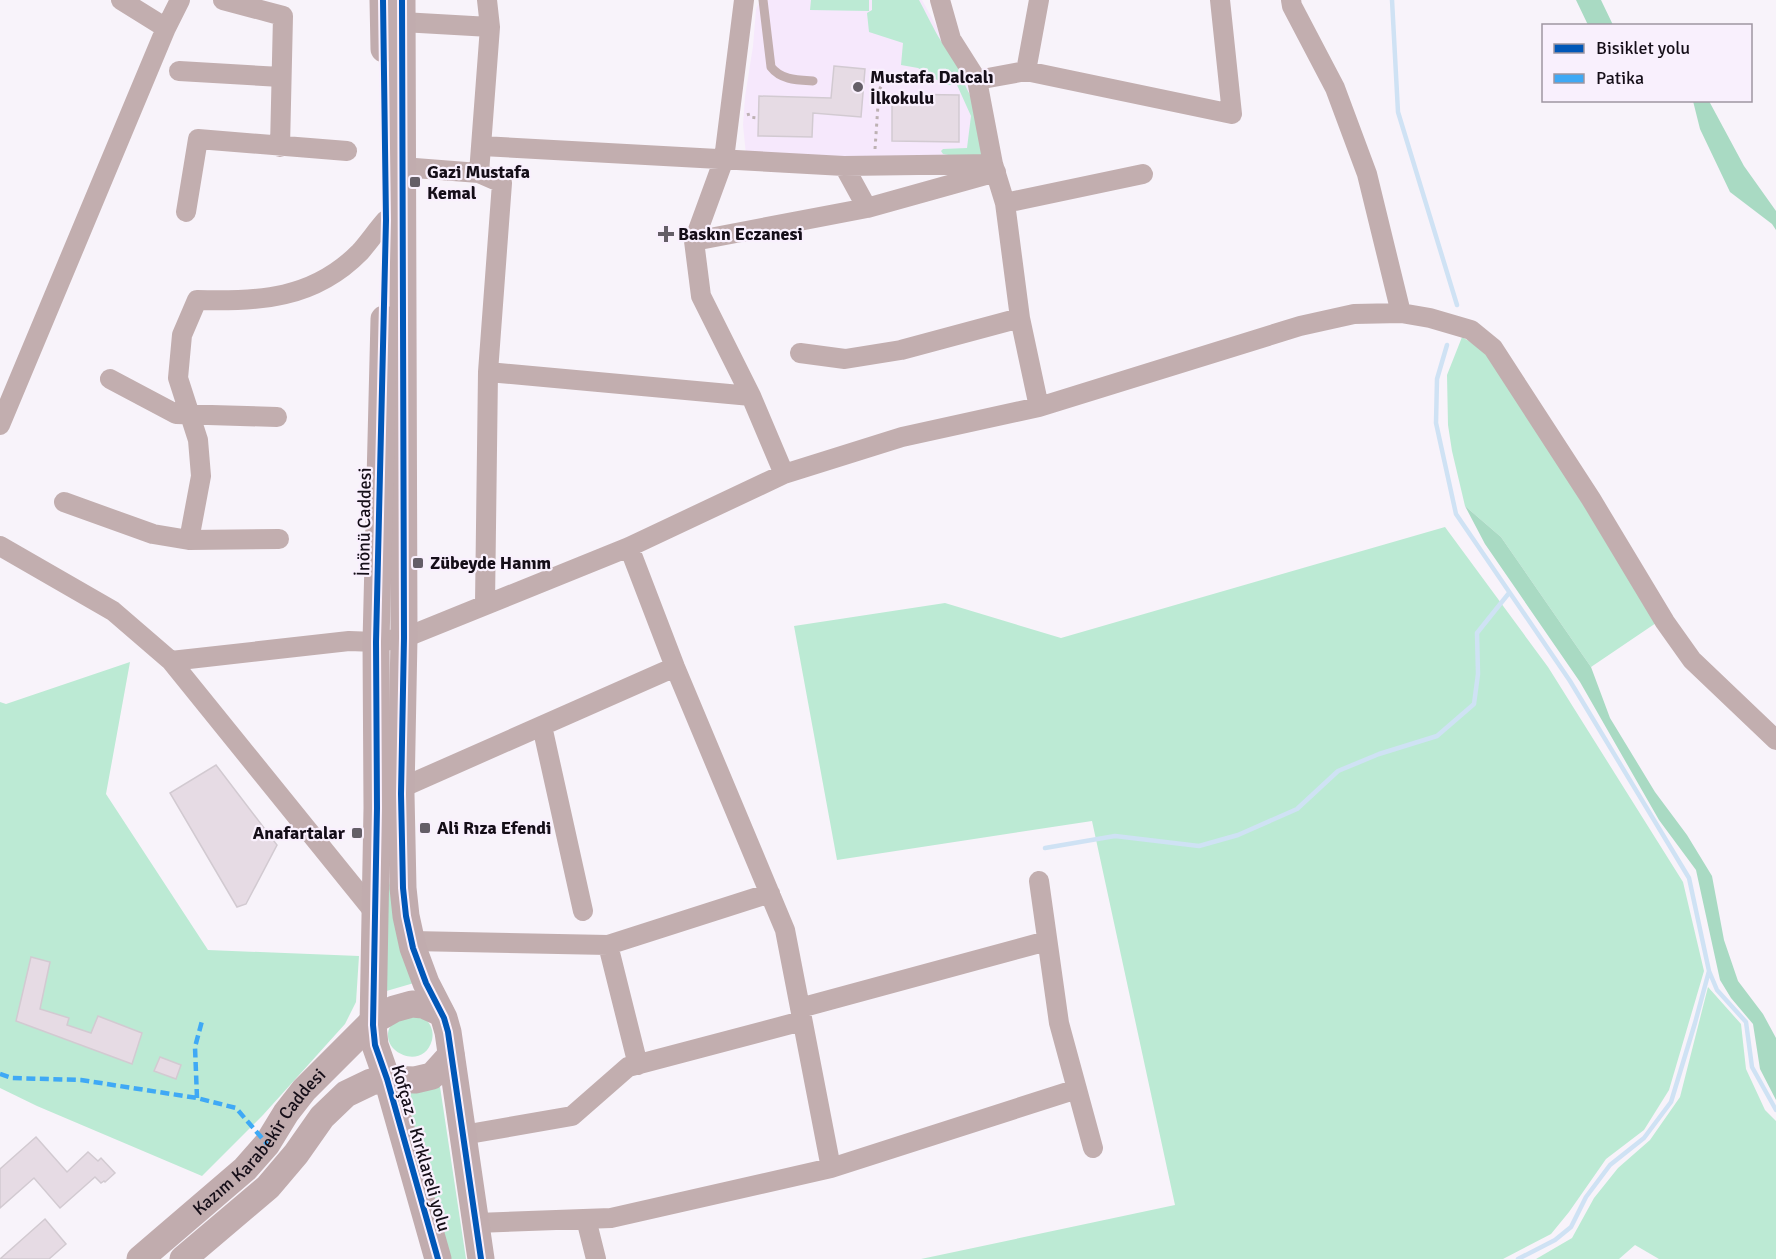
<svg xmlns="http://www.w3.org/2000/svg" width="1776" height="1259" viewBox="0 0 1776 1259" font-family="Signika,sans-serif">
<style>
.built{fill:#f6e8fc}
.green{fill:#bcead4}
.forest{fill:#a9dac3}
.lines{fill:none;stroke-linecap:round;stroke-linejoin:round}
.stream{stroke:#cfe2f4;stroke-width:4.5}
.building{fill:#e6dbe4;stroke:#d2cad1;stroke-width:1.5}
.path{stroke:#bdb1b3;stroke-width:3;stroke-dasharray:3 4.5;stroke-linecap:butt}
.lane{stroke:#c2aeaf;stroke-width:9}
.street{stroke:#c2aeaf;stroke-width:20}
.secondary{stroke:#c1acae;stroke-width:27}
.quiet{stroke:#3fa9f5;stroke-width:4.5;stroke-dasharray:9 4.5;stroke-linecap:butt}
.cycleway-casing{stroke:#f9f0fd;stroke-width:10}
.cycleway{stroke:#0057b8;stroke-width:6}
.poi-dot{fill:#645e67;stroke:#f9f0fd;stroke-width:2}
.labels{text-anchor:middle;stroke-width:4.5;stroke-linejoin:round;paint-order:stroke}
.poi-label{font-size:18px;font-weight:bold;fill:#150e18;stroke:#f9f0fd;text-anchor:start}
.street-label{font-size:18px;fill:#150e18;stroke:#f9f0fd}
</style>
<rect width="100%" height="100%" fill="#f8f3fa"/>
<path class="built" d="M760 0H922L964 76 977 107 984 161 746 155 743 125 745 97 753 46 756 9Z"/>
<path class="green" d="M811 0H869V11L810 10Z
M872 0H919C931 22 943 51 962 66 960 85 974 97 979 114 982 128 984 147 981 161L943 154 941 151 943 149 967 148 971 116 957 85H945L918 68 901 65 903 43 869 32 867 13 872 10Z
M1462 337 1484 350 1540 434 1656 623 1591 667 1501 537 1465 506 1452 451 1448 425 1447 375Z
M1445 527 1548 667 1683 882 1704 971 1669 1090 1644 1130 1606 1159 1569 1212 1551 1234 1503 1259H921L1175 1205 1092 821 837 860 794 626 945 603 1061 638Z
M130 662 106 794 208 950 359 956 356 1002 345 1024 263 1115 202 1176 37 1106 0 1088V702L6 704Z
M388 875 401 942 414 983 383 992Z
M1708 987 1741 1024 1746 1069 1765 1110 1776 1121V1259H1659L1635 1245 1619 1259H1536L1572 1238 1594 1198 1618 1168 1650 1140 1680 1097Z
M398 1016 425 1018C431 1025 434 1031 432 1040 423 1076 365 1047 398 1016Z
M439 1080 466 1259H449L399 1087Z"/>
<path class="forest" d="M1576 0H1601L1613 25H1588Z
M1693 101H1709L1744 166 1776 211V230L1772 224 1730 192 1700 129Z
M1465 506 1501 537 1591 667 1610 718 1655 792 1687 835 1712 876 1724 940 1738 981 1763 1014 1776 1038V1100L1760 1069 1753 1024 1731 998 1720 980 1696 870 1659 820 1580 682 1485 544Z"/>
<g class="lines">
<path class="stream" d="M1392 0 1398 112 1457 305
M1447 345 1437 379 1436 423 1456 514 1570 681 1689 878 1709 971 1717 990 1746 1022 1752 1067 1776 1110
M1045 848 1115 836 1199 846 1238 835 1297 809 1338 771 1379 754 1437 736 1474 704 1478 674 1477 633 1509 593
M1518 1259 1555 1240 1571 1227 1586 1197 1610 1165 1644 1138 1671 1102 1695 1023 1709 971"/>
</g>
<path class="building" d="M834 66 865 69 861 117 813 113 812 137 758 136 759 96 831 98Z
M892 94 959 95V142L892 141Z
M216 765 277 845 246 904 237 907 170 793Z
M31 957 50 962 40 1009 69 1018 67 1025 91 1033 98 1016 142 1033 132 1064 16 1021Z
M160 1057 181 1065 176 1079 154 1071Z
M36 1137 67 1172 88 1152 98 1161 101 1158 115 1173 105 1182 104 1181 101 1183 95 1177 60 1208 34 1178 0 1208V1169Z
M45 1219 66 1244 49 1259H0Z"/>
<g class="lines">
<path class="path" d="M878 101 892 98
M748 113 749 117 758 118
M875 149 879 90 882 85"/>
<path class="lane" d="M763 0 771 67C781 80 797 80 813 81"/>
<path class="street" d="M121 0 166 28
M223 0 283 16 280 147
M744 0 724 159 694 241 701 296 751 396 784 474
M940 0 951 39 977 80 993 164 1005 203 1020 318 1039 407
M1291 0 1292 6 1335 88 1367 174 1401 313
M402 22 490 27
M179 71 281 77
M1026 71 1039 0
M977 80 1026 71 1232 114 1220 0
M482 146 844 166 993 164
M844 166 867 208
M402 167 479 173
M1005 203 1143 174
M186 212 198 139 347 151
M694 241 867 208 996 172
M800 353 845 359 901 350 1020 318
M488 372 751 396
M110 379 176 414 277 417
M0 425 166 28 180 0
M64 502 153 534 189 540 279 539
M189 540 201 476 198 440 178 378 182 335 197 300C259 302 314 299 360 252 369 242 377 230 386 220
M0 546 113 611 171 661 349 641 376 642 404 638 629 547 784 474 902 437 1039 407 1300 326 1354 314 1401 313 1430 318 1471 330 1493 348 1591 499 1665 622 1692 660 1776 740
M629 547 675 667 785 930 831 1168
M485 604 488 372 502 183 479 173 490 27 487 0
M171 661 374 912
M542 726 583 911
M401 788 675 667
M1039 881 1059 1023 1093 1148
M412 941 608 945
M800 1008 1047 941
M638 1065 608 945 770 893
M463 1135 572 1116 628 1067 802 1021
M586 1219 596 1259
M476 1223 611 1218 831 1168 1077 1089"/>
<g class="secondary">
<path d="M383 0 384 49"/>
<path d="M402 0 404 638 401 794 403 888 406 916 413 948 426 983 444 1018 448 1032 481 1259"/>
<path d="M384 319 376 642 377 808 373 1025 375 1045 387 1079 438 1259"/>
<path id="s1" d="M140 1259 245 1169 267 1144 286 1113 304 1090 373 1021 394 1009 412 1004 423 1005 441 1013"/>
<path d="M183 1259 268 1187 296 1154 322 1117 346 1094 371 1082 387 1079 415 1080 432 1076 451 1055"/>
</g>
<path class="quiet" d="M0 1074 12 1078 81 1080 197 1098 236 1108 267 1144
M197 1098 195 1047 202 1021"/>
<g class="cycleway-casing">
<path id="cycleway" d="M383 0 386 220 376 642 377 808 373 1025 375 1045 387 1079 438 1259
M402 0 404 638 401 794 403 888 406 916 413 948 426 983 444 1018 448 1032 481 1259"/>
</g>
<use href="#cycleway" class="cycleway"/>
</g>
<g class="poi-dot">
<circle cx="858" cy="87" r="6"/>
<rect x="409" y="176" width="12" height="12" rx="3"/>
<path d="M663 225h6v6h6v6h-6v6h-6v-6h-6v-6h6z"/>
<rect x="412" y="557" width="12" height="12" rx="3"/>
<rect x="419" y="822" width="12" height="12" rx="3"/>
<rect x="351" y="827" width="12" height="12" rx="3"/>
</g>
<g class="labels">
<g class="poi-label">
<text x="870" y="83">Mustafa Dalcalı<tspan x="870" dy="21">İlkokulu</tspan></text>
<text x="427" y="178">Gazi Mustafa<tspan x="427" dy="21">Kemal</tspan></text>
<text x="678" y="240">Baskın Eczanesi</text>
<text x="430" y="569">Zübeyde Hanım</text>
<text x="437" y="834">Ali Rıza Efendi</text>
<text x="345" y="839" text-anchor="end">Anafartalar</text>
</g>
<g class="street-label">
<text transform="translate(364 522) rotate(-89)" y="6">İnönü Caddesi</text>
<text dy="6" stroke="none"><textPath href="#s1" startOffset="168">Kazım Karabekir Caddesi</textPath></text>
<text transform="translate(421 1148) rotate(74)" y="6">Kofçaz - Kırklareli yolu</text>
</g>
</g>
<rect x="1542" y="24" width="210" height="78" fill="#f9f0fd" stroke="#9e96a1" stroke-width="1.5"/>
<rect x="1554" y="44" width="30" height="9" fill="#0057b8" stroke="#9e96a1" stroke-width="1.5"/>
<text x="1596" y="54" font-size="18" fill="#150e18">Bisiklet yolu</text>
<rect x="1554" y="74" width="30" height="9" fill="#3fa9f5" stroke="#9e96a1" stroke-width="1.5"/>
<text x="1596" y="84" font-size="18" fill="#150e18">Patika</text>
</svg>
